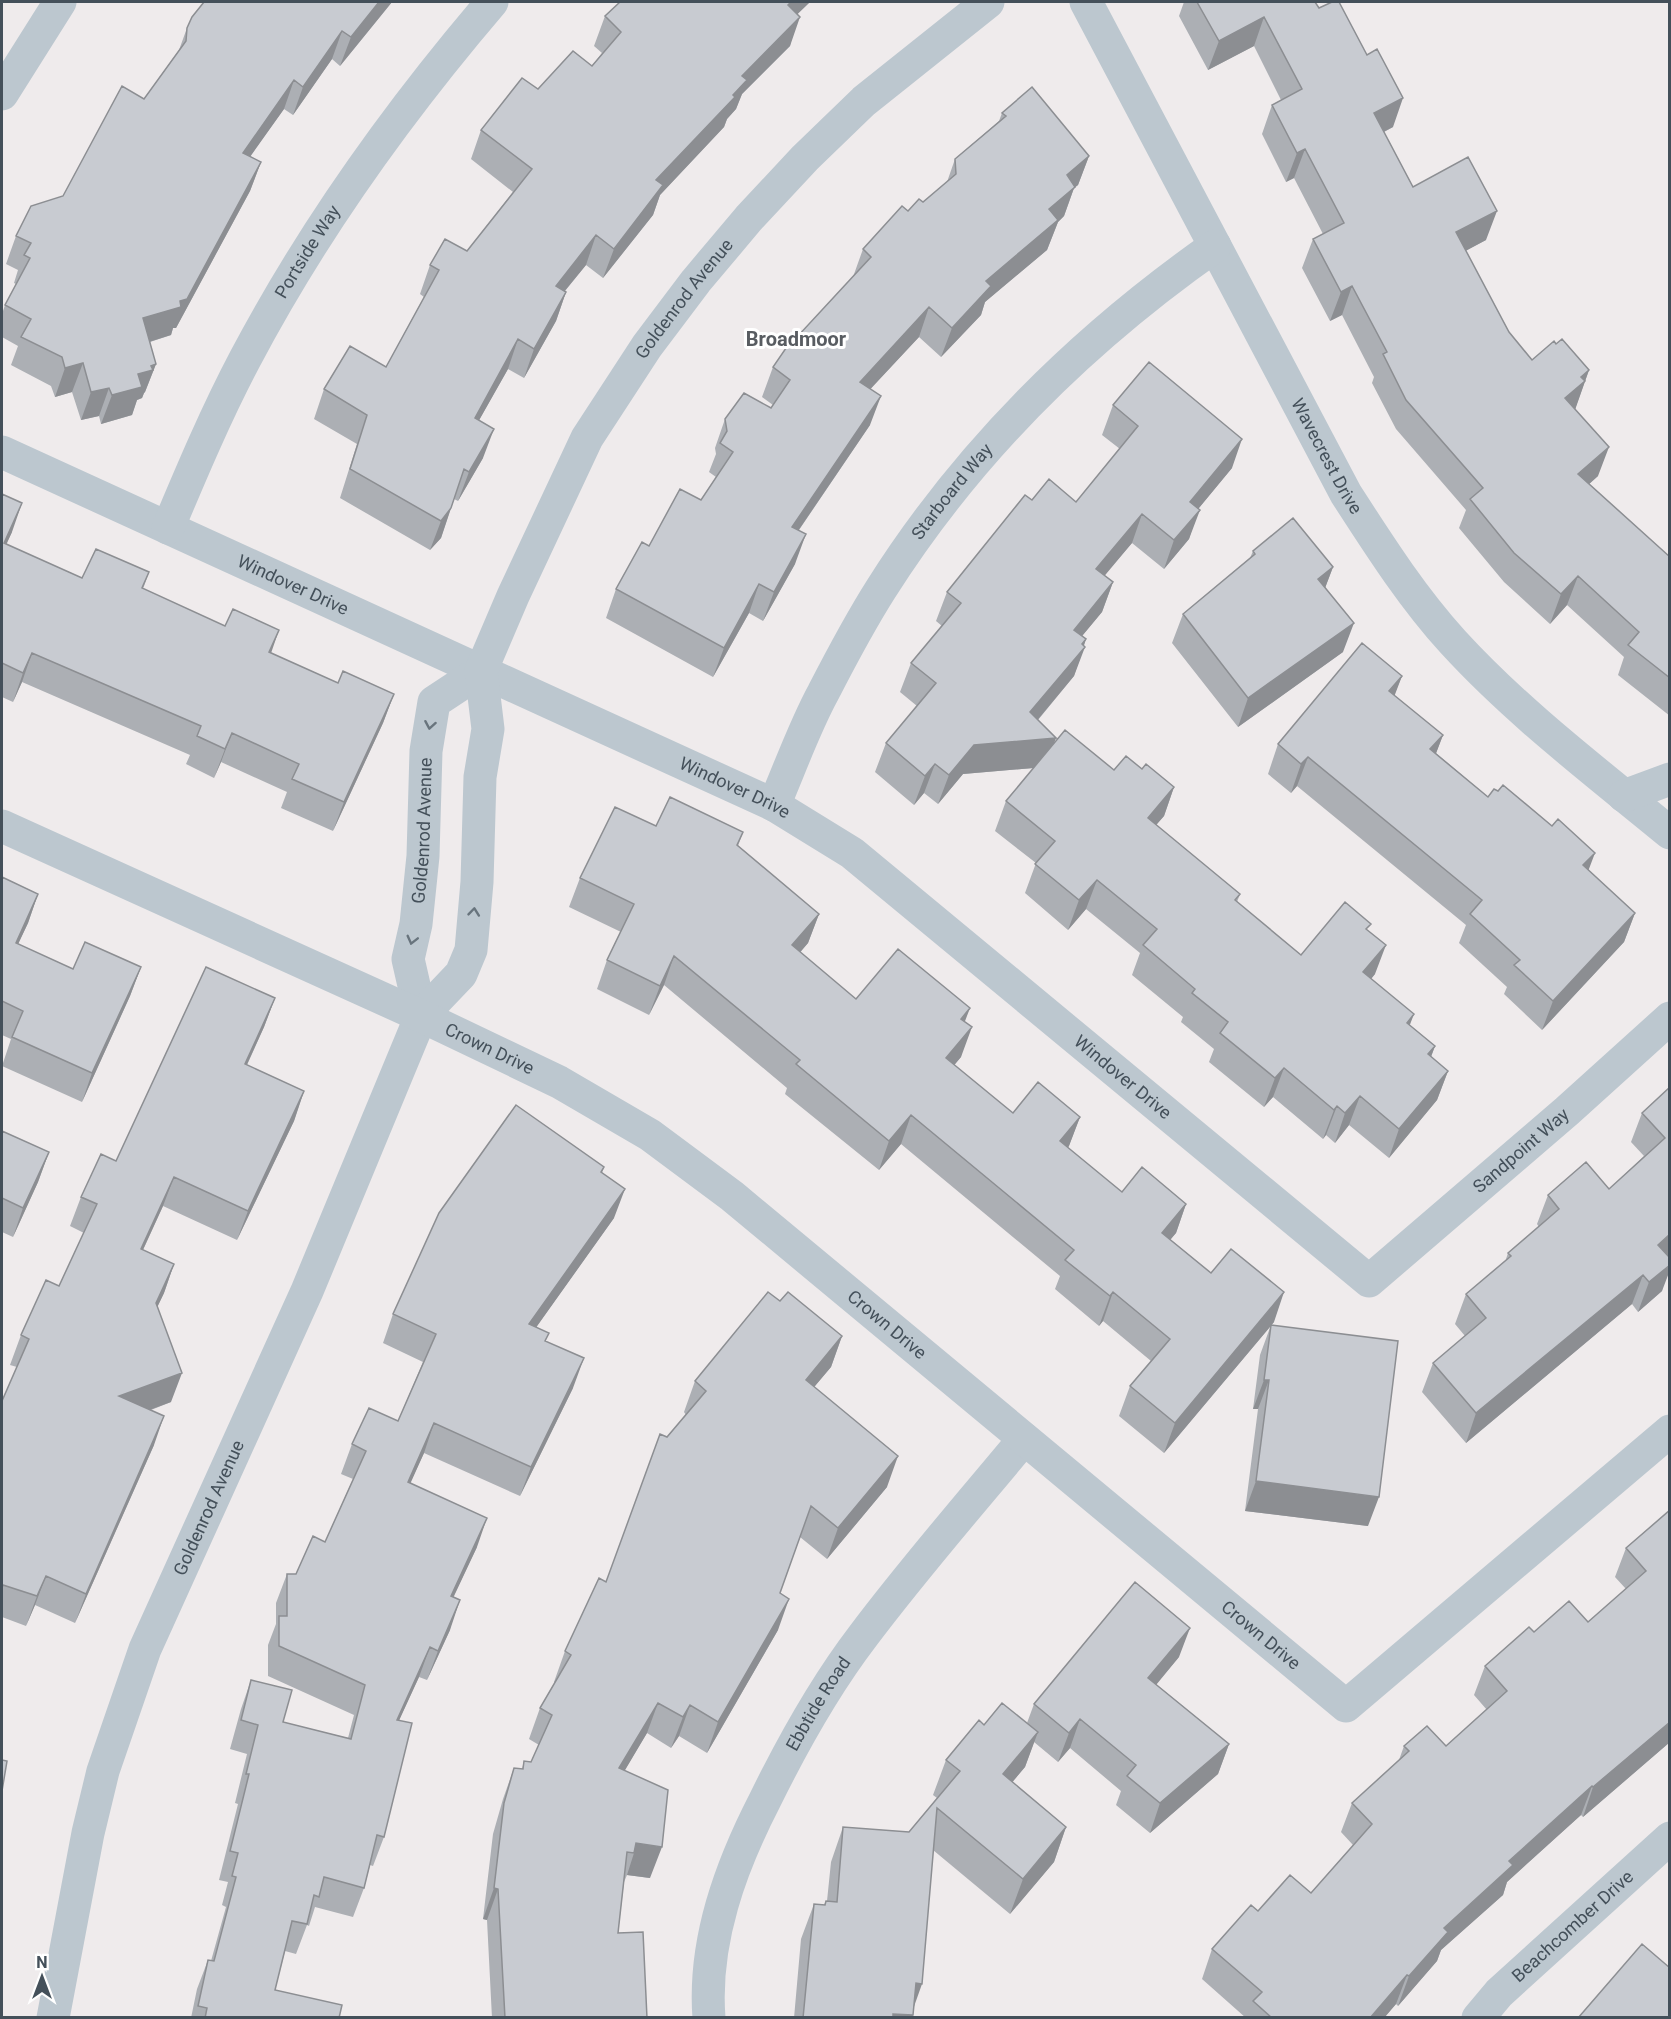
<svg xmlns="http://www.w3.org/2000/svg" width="1671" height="2019" viewBox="0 0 1671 2019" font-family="Roboto,sans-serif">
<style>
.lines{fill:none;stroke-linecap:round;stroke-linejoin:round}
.minor{stroke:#bcc7cf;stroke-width:33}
.tertiary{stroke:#bcc7cf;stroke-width:33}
.wall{fill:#acafb4}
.shaded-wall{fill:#8c8e92}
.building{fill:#c8cbd1;stroke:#8c8e92;stroke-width:1.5}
.oneway{stroke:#68747d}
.labels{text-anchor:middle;stroke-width:6;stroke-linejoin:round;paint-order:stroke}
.street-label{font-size:18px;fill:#44505a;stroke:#fff}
.neighbourhood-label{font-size:20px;font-weight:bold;fill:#585c61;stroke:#fff}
</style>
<rect width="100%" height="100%" fill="#efebec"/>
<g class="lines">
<g class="minor">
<path id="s1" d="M1086 2 1346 494C1379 545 1412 597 1453 642 1518 713 1596 772 1670 833"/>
<path d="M2 94 60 2"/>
<path id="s2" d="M2 452 774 805 852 853 1369 1281 1567 1111 1670 1018"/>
<path id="s3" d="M168 528C192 471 216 414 245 359 313 230 398 112 492 2"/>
<path d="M1624 796 1670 779"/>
<path id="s4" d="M774 805C790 768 804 728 823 693 841 658 860 622 881 589 967 453 1084 338 1215 246"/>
<path id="s5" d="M421 1016 408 959 416 924 423 856 426 751 434 702 481 671"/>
<path id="s6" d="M53 2018 88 1833 103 1771 145 1649 307 1291 421 1016 461 974 471 950 477 882 480 777 488 729 481 671 513 596 587 438 647 346 696 281 749 218 805 158 864 101 988 2"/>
<path id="s7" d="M709 2018C703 1941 731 1866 765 1800 793 1743 824 1687 863 1636 914 1568 970 1504 1024 1439"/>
<path id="s8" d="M1478 2018 1499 1993 1670 1838"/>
</g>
<path class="tertiary" id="s9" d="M2 826 421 1016 559 1082 650 1135 732 1196 1346 1706 1670 1431"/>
</g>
<path class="wall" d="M204 2H392L340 66 332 59 293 115 284 109 250 156 261 162 250 191 176 328H173L171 335 150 342 156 364 145 392 144 393 142 398 137 400 132 415 101 424 99 416 81 420 72 392 55 397 51 386 11 365 18 346 2 337V314L5 305 16 284 14 283 18 270 6 264 16 236 63 196 144 99 179 50 187 28Z
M620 2H810L797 14 790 46 742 94 736 109 727 119 724 127 660 195 653 215 603 278 586 265 565 291 566 292 556 321 524 378 508 369 479 420 483 458 458 501 454 499 441 538 430 550 340 498 357 444 314 419 324 389 386 367 424 297 420 294 430 265 467 251 513 192 471 159 481 130 538 89 592 66 602 53 594 46 605 16Z
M1184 2H1315L1393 127 1384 132 1413 187 1486 240 1465 251 1509 332 1532 360 1556 344 1589 370 1575 409 1598 476 1589 484 1670 557V716L1618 675 1624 657 1567 605 1550 624 1504 582 1459 528 1466 510 1396 429 1372 383 1374 377 1342 315 1330 321 1302 268 1313 239 1323 234 1294 178 1286 182 1262 134 1272 105 1281 100 1254 46 1208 70 1179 16Z
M1002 113 1089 156 1078 185 1074 188 1064 216 1058 222 1047 250 985 302 981 315 941 357 919 337 870 389V425L799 530 795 564 763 621 749 613 713 677 606 618 616 589 649 546 701 500 716 477 709 472 716 454 715 448 725 419 771 408 773 405 762 397 773 367 797 337 853 277 863 249 908 211 923 202 947 182 955 159 999 121Z
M1113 405 1232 468 1198 509 1189 539 1164 569 1132 543 1104 575 1113 582 1102 612 1082 636 1086 639 1074 676 1038 720 1056 738 1053 745 1114 770 1142 769 1174 787 1164 816 1156 825 1240 894 1237 902 1301 955 1368 930 1375 974 1371 979 1410 1025 1435 1046 1431 1057 1448 1071 1437 1100 1389 1158 1349 1125 1335 1143 1326 1135 1323 1139 1273 1097 1264 1107 1209 1062 1214 1049 1181 1022 1183 1017 1132 975 1140 953 1086 909 1068 930 1025 893 1036 863 995 831 1006 801 1034 768 963 774 938 804 924 793 914 805 875 772 886 743 917 706 900 692 911 663 942 626 936 621 947 592 1032 500 1076 502 1120 449 1102 435Z
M2 494 12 532 6 544 82 578 149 572 143 589 271 653 338 683 394 694 383 723 333 831 281 808 287 792 221 762 214 778 186 764 190 755 22 682 13 702 2 697Z
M1253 551 1333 567 1325 588 1343 652 1238 727 1172 643 1183 614 1250 558Z
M1402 676 1394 695 1443 735 1436 753 1488 797 1588 870 1635 913 1624 942 1542 1030 1504 994 1507 987 1459 943 1466 925 1297 786 1291 793 1268 774 1278 744Z
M656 826 743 832 738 846 819 914 808 943 800 952 856 999 965 1022 961 1057 954 1065 1013 1113 1080 1117 1068 1148 1122 1192 1186 1204 1176 1233 1170 1239 1211 1273 1274 1322 1164 1453 1119 1416 1130 1386 1151 1361 1103 1321 1099 1326 1055 1289 1060 1276 901 1144 879 1170 785 1094 787 1088 664 985 649 1015 597 989 607 960 621 932 569 907 580 878Z
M2 877 38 894 28 923 18 944 73 969 141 967 130 996 82 1102 2 1066 11 1039 2 1035Z
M275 998 264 1027 247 1065 304 1091 294 1121 237 1240 163 1206 143 1250 174 1264 164 1293 157 1307 171 1402 151 1410 154 1445 75 1623 35 1605 26 1626 2 1617V1401L17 1367 10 1365 21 1335 59 1286 84 1233 70 1226 81 1197Z
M1670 1087V1253L1667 1255 1662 1291 1638 1312 1632 1304 1466 1443 1422 1392 1433 1363 1465 1336 1455 1324 1466 1294 1505 1262 1508 1253 1539 1227 1537 1224 1548 1195 1609 1189 1644 1156 1631 1142 1642 1113Z
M2 1131 49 1152 38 1182 13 1237 2 1232Z
M604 1167 602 1173 614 1218 536 1327 573 1388 520 1496 424 1453 410 1483 477 1547 453 1597 450 1630 427 1680 419 1677 399 1720 384 1837 373 1866 370 1865 364 1888 353 1917 315 1907 309 1926 307 1925 296 1954 285 1951 275 1990 339 2018H191L197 1989 208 1960 211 1961 226 1907 222 1905 228 1882 219 1880 238 1804 235 1803 247 1754 230 1749 241 1709 251 1680 283 1722 348 1738 354 1715 268 1676V1645L276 1624V1603L287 1574H296L325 1542 353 1479 341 1474 352 1444 398 1421 423 1362 383 1343 393 1314Z
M780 1301 842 1336 831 1367 814 1387 887 1487 827 1559 800 1537 780 1593 778 1630 707 1753 679 1736 671 1748 647 1733 624 1771 650 1878 627 1875 624 1882 618 1933 647 2018H492L487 1920 483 1919 493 1834 503 1799 514 1768 522 1769 524 1761 531 1762 539 1745 529 1739 540 1708 555 1682H554L565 1651 606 1582 667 1437 686 1415 684 1412 695 1381Z
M1271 1325 1368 1526 1245 1511 1258 1409H1253L1260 1355Z
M1670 1510V1742L1583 1817 1581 1815 1507 1882 1503 1895 1441 1950 1437 1961 1398 2006 1396 2004 1384 2018H1246L1202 1979 1212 1949 1258 1911 1311 1893 1353 1845 1341 1832 1352 1803 1399 1760 1404 1746H1446L1487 1710 1474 1695 1485 1666 1534 1632 1588 1622 1626 1589 1615 1577 1626 1548Z
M1179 1657 1156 1684 1229 1744 1218 1774 1150 1833 1116 1805 1121 1791 1070 1748 1058 1762 1034 1742 1025 1767 1012 1782 1066 1827 1054 1862 1010 1914 933 1850 912 2018H794L801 1939 814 1904 824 1905 826 1901H827L831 1862 843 1827 909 1832 937 1798 933 1795 946 1760 984 1725 1027 1723 1034 1704Z"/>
<path class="shaded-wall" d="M379 2H392L340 66 351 37Z
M791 2H810L777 34 788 5Z
M800 17 790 46 742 94 736 109 727 119 724 127 660 195 653 215 603 278 614 249 656 180 742 76Z
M1264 17 1254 46 1208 70 1219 41Z
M342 31 332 59 293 115 303 87Z
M294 80 284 109 233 181 243 153Z
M1403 98 1393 127 1364 142 1374 113Z
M1305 149 1294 178 1286 182 1297 153Z
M1089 156 1078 185 1074 188 1064 216 1058 222 1047 250 985 302 981 315 941 357 952 328 986 281 1049 209 1067 175Z
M261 162 250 191 176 328H173L171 335 133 347 143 318 180 301Z
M1497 211 1486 240 1445 262 1456 232Z
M596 235 586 265 545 315 556 286Z
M1352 286 1342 315 1330 321 1341 292Z
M566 292 556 321 524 378 534 349Z
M929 307 919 337 850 411 860 382Z
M518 339 508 369 464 447 475 418Z
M83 363 72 392 55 397 65 368Z
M156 364 145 392 144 393 142 398 137 400 132 415 101 424 112 395 138 374Z
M1589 370 1575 410 1565 398 1581 377Z
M109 388 99 416 81 420 91 392Z
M881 396 870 425 781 556 792 527Z
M494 429 483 458 458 501 469 472Z
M1242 439 1232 468 1180 531 1190 502Z
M1609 447 1598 476 1567 504 1578 474Z
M22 503 12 532 2 554 4 543Z
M451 508 441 538 430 550 441 521Z
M1200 510 1189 539 1164 569 1174 540Z
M1142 514 1132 543 1086 598 1096 569Z
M806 534 795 564 763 621 774 592Z
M1333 567 1322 596 1318 579Z
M1578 576 1567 605 1550 624 1561 594Z
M1113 582 1102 612 1063 659 1074 630Z
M759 584 749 613 713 677 724 648Z
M1354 623 1343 652 1238 727 1248 698Z
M279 630 269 659V652Z
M1086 639 1082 651 1085 647 1074 676 1020 741 1056 738 1045 767 963 774 938 804 949 775 974 745 1030 712Z
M32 653 22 682 13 702 23 673Z
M1402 676 1391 705 1389 691Z
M394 694 383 723 333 831 344 802Z
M232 733 221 762 214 778 225 749Z
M1443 735 1432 764 1430 749Z
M1308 757 1297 786 1291 793 1301 764Z
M935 764 924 793 914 805 925 776Z
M1174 787 1164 816 1137 847 1148 818Z
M1595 853 1584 882 1583 865Z
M1097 880 1086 909 1068 930 1079 900Z
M38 894 28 923 5 972 16 943Z
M1635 913 1624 942 1542 1030 1553 1001Z
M819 914 808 943 781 975 792 945Z
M1386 945 1375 974 1352 1002 1363 972Z
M674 956 664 985 649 1015 660 986Z
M141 967 130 996 82 1102 92 1073Z
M275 998 264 1027 234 1093 245 1064Z
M970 1008 959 1037 961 1019Z
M1414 1014 1403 1043 1407 1023Z
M972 1027 961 1057 936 1087 946 1058Z
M1435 1046 1424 1075 1428 1054Z
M1284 1068 1273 1097 1264 1107 1275 1078Z
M1448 1071 1437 1100 1389 1158 1399 1129Z
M304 1091 294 1121 237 1240 248 1211Z
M1360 1096 1349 1125 1335 1143 1345 1113Z
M1337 1106 1326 1135 1323 1139 1334 1110Z
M911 1115 901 1144 879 1170 889 1141Z
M1080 1117 1069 1146 1049 1170 1060 1141Z
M49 1152 38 1182 13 1237 23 1208Z
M174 1177 163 1206 130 1278 141 1249Z
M625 1189 614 1218 518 1353 529 1324Z
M1186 1204 1176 1233 1152 1262 1162 1233Z
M1670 1234V1253L1647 1274 1658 1245Z
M174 1264 164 1293 145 1333 156 1303Z
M1670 1265V1270L1662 1291 1638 1312 1649 1282Z
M1643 1275 1632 1304 1466 1443 1476 1413Z
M1113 1292 1103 1321 1099 1326 1110 1296Z
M1284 1292 1274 1322 1164 1453 1175 1423Z
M842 1336 831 1367 794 1411 806 1380Z
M584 1358 573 1388 520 1496 531 1467Z
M182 1373 171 1402 109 1425 119 1396Z
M1264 1380H1269L1258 1409H1253Z
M164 1416 154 1445 75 1623 86 1594Z
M434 1423 424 1453 398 1511 408 1482Z
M898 1456 887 1487 827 1559 838 1528Z
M1256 1481 1379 1497 1368 1526 1245 1511Z
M487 1518 477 1547 440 1626 451 1596Z
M46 1576 35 1605 26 1626 37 1596Z
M789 1599 778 1630 707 1753 718 1722Z
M460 1600 450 1630 427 1680 438 1651Z
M1190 1628 1179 1657 1138 1707 1148 1678Z
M430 1647 419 1677 386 1749 397 1720Z
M658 1703 647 1733 608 1799 619 1768Z
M690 1705 679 1736 671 1748 683 1717Z
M1080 1719 1070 1748 1058 1762 1069 1733Z
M1670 1722V1742L1583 1817 1593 1787Z
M1038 1732 1025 1767 990 1809 1003 1774Z
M1229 1744 1218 1774 1150 1833 1160 1803Z
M1592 1786 1581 1815 1507 1882 1503 1895 1441 1950 1437 1961 1398 2006 1409 1976 1444 1928 1509 1861Z
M1066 1827 1054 1862 1010 1914 1023 1879Z
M636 1843 662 1847 650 1878 627 1875 634 1853Z
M494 1888 498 1889 487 1920 483 1919Z
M1407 1975 1396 2004 1384 2018H1370Z
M916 1983 922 1984 911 2015H913L912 2018H892L893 2014Z"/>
<path class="building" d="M204 2H379L351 37 342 31 303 87 294 80 243 153 261 162 187 299 180 301 181 307 143 318 156 364 151 366 153 370 138 374 142 387 112 395 109 388 91 392 83 363 65 368 62 357 21 337 31 319 5 305 30 258 24 255 31 243 16 236 31 206 63 196 122 86 144 99 186 41 187 28 192 17Z
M620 2H791L788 5 800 17 742 76 747 80 733 95 735 97 656 180 663 185 614 249 596 235 556 286 566 292 534 349 518 339 475 418 494 429 469 472 464 469 451 508 441 521 350 469 367 415 324 389 350 346 386 367 439 270 430 265 445 239 467 251 532 169 481 130 522 78 538 89 573 51 592 66 621 32 605 16Z
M1197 2H1315L1319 8 1332 2H1339L1367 55 1377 49 1403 98 1374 113 1413 187 1468 157 1497 211 1456 232 1509 332 1532 360 1554 341 1556 344 1562 339 1589 370 1581 377 1585 381 1565 398 1609 447 1578 474 1670 557V678L1628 645 1639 632 1578 576 1561 594 1514 553 1470 499 1483 488 1406 400 1383 354 1387 352 1352 286 1341 292 1313 239 1344 223 1305 149 1297 153 1272 105 1302 89 1264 17 1219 41Z
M1032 87 1089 156 1067 175 1075 187 1049 209 1058 220 986 281 991 286 952 328 929 307 860 382 881 396 792 527 806 534 774 592 759 584 724 648 616 589 642 542 649 546 680 489 701 500 733 452 720 443 727 431 725 419 744 393 771 408 790 380 773 367 795 335 797 337 871 257 863 249 902 206 908 211 919 199 923 202 956 174 955 159 1006 116 1002 113Z
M1149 362 1242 439 1190 502 1200 510 1174 540 1142 514 1096 569 1113 582 1074 630 1086 639 1082 644 1085 647 1030 712 1056 738 974 745 949 775 935 764 925 776 886 743 936 683 911 663 961 603 947 592 1025 495 1032 500 1049 479 1076 502 1138 426 1113 405Z
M2 494 22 503 4 543 82 578 96 549 149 572 142 588 225 626 233 609 279 630 269 652 338 683 343 671 394 694 344 802 292 779 299 764 232 733 225 749 197 736 201 726 32 653 23 673 2 663Z
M1293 518 1333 567 1318 579 1354 623 1248 698 1183 614 1255 554 1253 551Z
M1362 643 1402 676 1389 691 1443 735 1430 749 1488 797 1494 789 1498 791 1503 785 1552 826 1558 819 1595 853 1583 865 1635 913 1553 1001 1514 965 1520 960 1470 914 1482 900 1308 757 1301 764 1278 744Z
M1065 730 1114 770 1126 756 1142 769 1146 764 1174 787 1148 818 1240 894 1235 900 1301 955 1345 902 1371 924 1366 929 1386 945 1363 972 1414 1014 1407 1023 1435 1046 1428 1054 1448 1071 1399 1129 1360 1096 1345 1113 1337 1106 1334 1110 1284 1068 1275 1078 1220 1033 1228 1022 1192 993 1195 989 1143 945 1157 929 1097 880 1079 900 1035 864 1055 841 1006 801Z
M670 797 743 832 737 845 819 914 792 945 856 999 898 949 970 1008 961 1019 972 1027 946 1058 1013 1113 1038 1082 1080 1117 1060 1141 1122 1192 1142 1167 1186 1204 1162 1233 1211 1273 1231 1249 1284 1292 1175 1423 1130 1386 1170 1339 1113 1292 1110 1296 1065 1260 1074 1250 911 1115 889 1141 796 1064 800 1060 674 956 660 986 607 960 634 904 580 878 615 807 656 826Z
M2 877 38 894 16 943 73 969 85 942 141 967 92 1073 12 1037 23 1011 2 1001Z
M206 967 275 998 245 1064 304 1091 248 1211 174 1177 141 1249 174 1264 156 1303 182 1373 119 1396 164 1416 86 1594 46 1576 37 1596 3 1585 2 1588V1401L29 1339 21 1335 46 1280 59 1286 97 1204 81 1197 101 1154 116 1161Z
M1670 1087V1234L1658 1245 1670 1258V1265L1649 1282 1643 1275 1476 1413 1433 1363 1486 1318 1466 1294 1511 1256 1508 1253 1559 1209 1548 1195 1586 1162 1609 1189 1665 1138 1642 1113Z
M516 1105 604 1167 601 1172 625 1189 529 1324 549 1333 545 1341 584 1358 531 1467 434 1423 408 1482 487 1518 451 1596 460 1600 438 1651 430 1647 397 1720 412 1723 384 1837 377 1835 364 1888 324 1877 319 1897 314 1895 307 1924 292 1921 275 1990 342 2005 339 2018H205L207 2008 198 2006 208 1960 214 1961 236 1877 232 1876 238 1853 230 1851 249 1774H246L258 1725 241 1720 251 1680 292 1690 283 1722 351 1739 365 1685 279 1646V1616H287V1574H296L313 1536 325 1542 366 1451 352 1444 369 1408 398 1421 436 1334 393 1314 439 1213Z
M2 1131 49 1152 23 1208 2 1198Z
M768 1292 780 1301 788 1292 842 1336 806 1380 898 1456 838 1528 811 1506 780 1593 789 1599 718 1722 690 1705 683 1717 658 1703 619 1768 668 1790 662 1847 636 1843 634 1853 627 1852 618 1933 643 1932 647 2018H505L498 1889 494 1888 504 1803 514 1768 523 1769 524 1761 531 1762 552 1715 540 1708 571 1655 565 1651 599 1578 606 1582 660 1434 667 1437 706 1391 695 1381Z
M1271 1325 1398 1341 1379 1497 1256 1481 1269 1380H1264Z
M1670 1510V1722L1593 1787 1592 1786 1509 1861 1513 1865 1444 1928 1448 1932 1409 1976 1407 1975 1370 2018H1272L1253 2001 1262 1992 1212 1949 1251 1905 1258 1911 1290 1875 1311 1893 1372 1824 1352 1803 1409 1751 1404 1746 1427 1726 1446 1746 1507 1691 1485 1666 1529 1627 1534 1632 1569 1601 1588 1622 1646 1571 1626 1548Z
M1135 1582 1190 1628 1148 1678 1229 1744 1160 1803 1127 1776 1136 1765 1080 1719 1069 1733 1034 1704Z
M1002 1703 1038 1732 1003 1774 1066 1827 1023 1879 937 1808 922 1984 916 1983 913 2015 893 2014V2018H803L814 1904 825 1905 826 1901 837 1902 843 1827 909 1832 960 1771 946 1760 979 1720 984 1725Z
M2 1760 7 1761 2 1791Z
M1642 1944 1670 1968V2018H1578Z"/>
<defs><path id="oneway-chevron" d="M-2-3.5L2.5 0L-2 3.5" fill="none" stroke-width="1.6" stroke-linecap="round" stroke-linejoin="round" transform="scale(1.5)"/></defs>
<g class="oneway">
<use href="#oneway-chevron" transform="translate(430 725) rotate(100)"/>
<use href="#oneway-chevron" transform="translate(474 912) rotate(-84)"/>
<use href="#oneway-chevron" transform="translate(412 940) rotate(104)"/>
</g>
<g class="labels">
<g class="street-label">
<text dy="6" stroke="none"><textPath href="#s3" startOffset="310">Portside Way</textPath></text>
<text dy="6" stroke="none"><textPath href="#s6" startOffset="1862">Goldenrod Avenue</textPath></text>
<text dy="6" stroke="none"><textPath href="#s1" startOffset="514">Wavecrest Drive</textPath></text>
<text dy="6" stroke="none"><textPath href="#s4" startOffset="362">Starboard Way</textPath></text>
<text dy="6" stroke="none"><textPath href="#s2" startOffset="320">Windover Drive</textPath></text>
<text dy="6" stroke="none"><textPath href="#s2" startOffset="806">Windover Drive</textPath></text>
<text dy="6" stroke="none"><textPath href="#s5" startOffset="188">Goldenrod Avenue</textPath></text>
<text dy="6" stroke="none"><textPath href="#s9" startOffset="536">Crown Drive</textPath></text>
<text dy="6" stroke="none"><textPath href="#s2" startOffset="1292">Windover Drive</textPath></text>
<text dy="6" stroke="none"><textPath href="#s2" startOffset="1812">Sandpoint Way</textPath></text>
<text dy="6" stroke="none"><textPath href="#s9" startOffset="1022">Crown Drive</textPath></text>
<text dy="6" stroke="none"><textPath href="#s6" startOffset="536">Goldenrod Avenue</textPath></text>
<text dy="6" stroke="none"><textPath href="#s9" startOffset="1508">Crown Drive</textPath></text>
<text dy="6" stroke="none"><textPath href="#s7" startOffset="338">Ebbtide Road</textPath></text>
<text dy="6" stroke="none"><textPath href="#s8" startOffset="132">Beachcomber Drive</textPath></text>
</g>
<g class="neighbourhood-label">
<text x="796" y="346">Broadmoor</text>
</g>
</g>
<rect width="1671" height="2019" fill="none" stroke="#44505a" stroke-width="6"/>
<g transform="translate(42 1977)" stroke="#ffffff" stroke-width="4.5" paint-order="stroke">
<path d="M0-4.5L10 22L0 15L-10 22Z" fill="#44505a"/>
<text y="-9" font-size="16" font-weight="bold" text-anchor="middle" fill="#44505a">N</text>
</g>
</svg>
